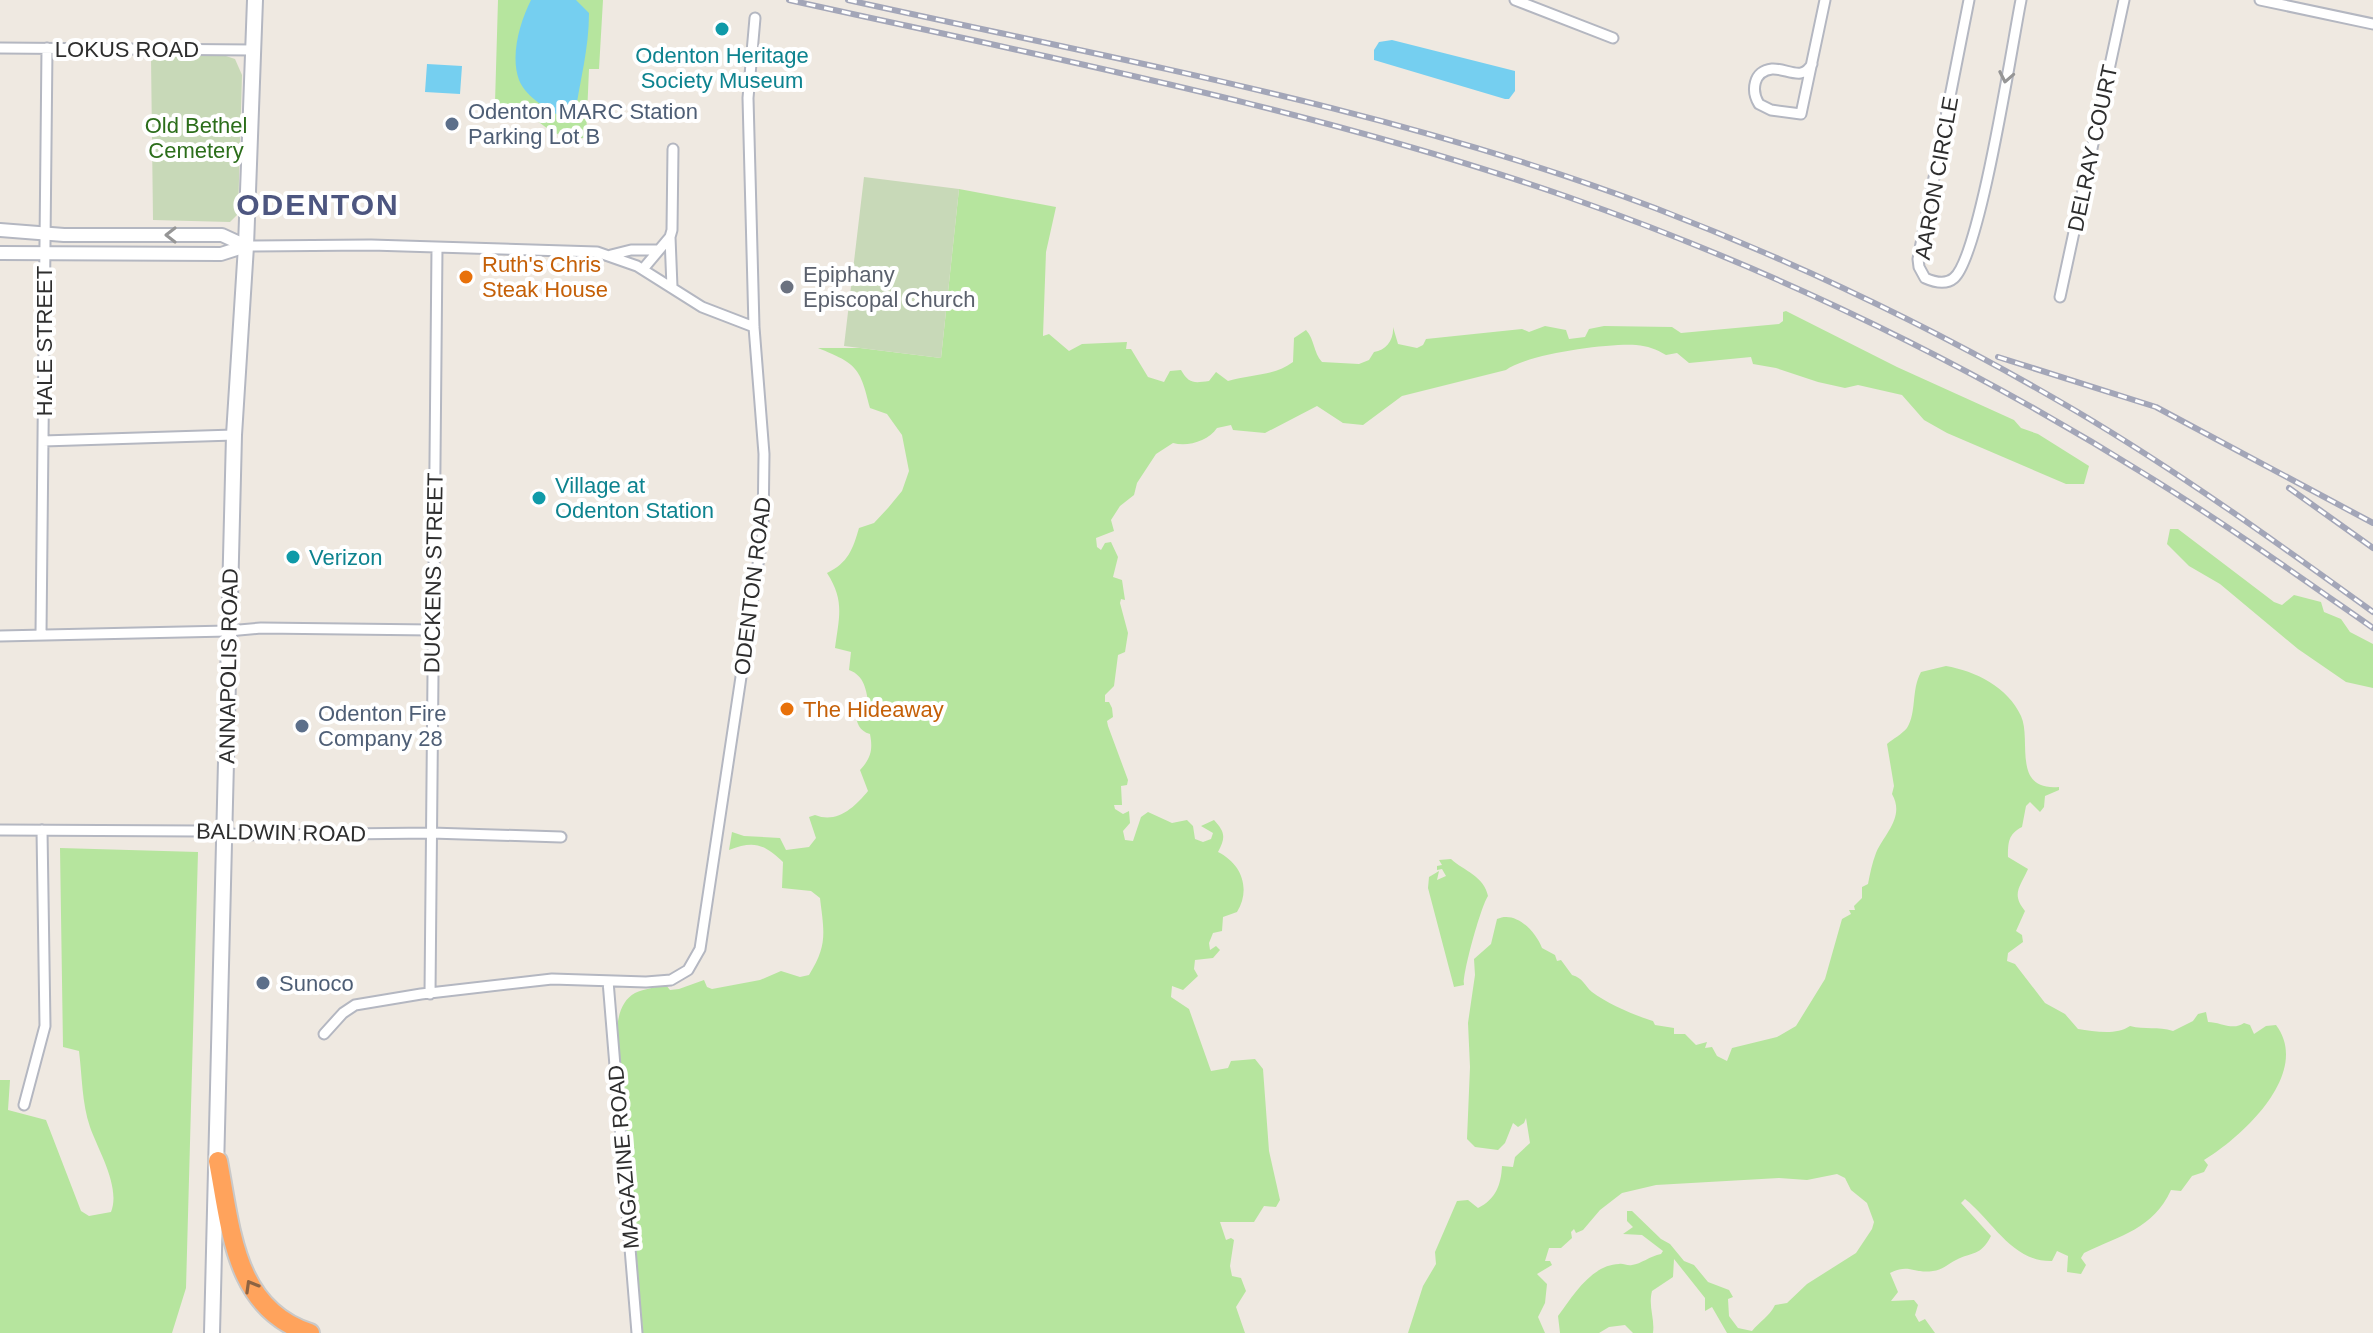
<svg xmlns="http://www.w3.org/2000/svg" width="2373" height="1333" viewBox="0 0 2373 1333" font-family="Arial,sans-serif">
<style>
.green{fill:#b6e59e}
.cemetery{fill:#c8d9b8}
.water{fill:#75cff0}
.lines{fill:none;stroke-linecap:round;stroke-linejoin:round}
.minor-casing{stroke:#b4b7c1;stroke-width:13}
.tertiary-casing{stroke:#b4b7c1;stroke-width:16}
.secondary-casing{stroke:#b4b7c1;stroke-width:18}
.motorway-casing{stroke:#c9c9c9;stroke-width:22}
.minor{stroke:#fff;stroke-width:9}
.tertiary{stroke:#fff;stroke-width:12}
.secondary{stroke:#fff;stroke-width:14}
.motorway{stroke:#ffa35c;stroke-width:18}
.rail-casing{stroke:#a3a6b8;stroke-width:6}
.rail{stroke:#fff;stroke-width:3;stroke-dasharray:9;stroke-linecap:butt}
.oneway{stroke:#969696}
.oneway2{stroke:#8c6343}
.culture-dot{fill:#0f9aa8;stroke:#fff;stroke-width:3}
.service-dot{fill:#5c6f8a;stroke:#fff;stroke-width:3}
.food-dot{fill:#e8710a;stroke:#fff;stroke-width:3}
.worship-dot{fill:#6b7280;stroke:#fff;stroke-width:3}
.labels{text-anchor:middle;stroke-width:8;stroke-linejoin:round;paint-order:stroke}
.street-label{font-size:22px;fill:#2e2e2e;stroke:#fff}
.culture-label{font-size:22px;fill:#0d838f;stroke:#fff;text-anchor:start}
.service-label{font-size:22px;fill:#4e5e75;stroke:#fff;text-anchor:start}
.park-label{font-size:22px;fill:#2c6e1b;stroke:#fff}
.food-label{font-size:22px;fill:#c56008;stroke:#fff;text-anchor:start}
.worship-label{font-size:22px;fill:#5b616d;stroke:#fff;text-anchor:start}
.district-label{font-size:30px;font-weight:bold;letter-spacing:2px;fill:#4d5680;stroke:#fff}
</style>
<rect width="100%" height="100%" fill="#efe9e1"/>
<path class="green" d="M498 0H603L599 69H589L586 138H565L548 129 523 110 495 103Z
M959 189 1056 207 1046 252 1043 336 1049 334 1069 351 1082 344 1127 342 1126 349H1131L1148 377 1164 382 1170 371 1181 370C1189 384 1194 383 1209 381L1216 372 1228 381C1251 374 1275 376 1293 362L1294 338 1306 330C1315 340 1313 352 1322 362L1359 364 1369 360 1374 352C1386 350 1394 340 1393 327L1398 344 1417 348 1423 345 1426 339 1522 329 1529 332 1545 326 1566 330 1569 339 1585 337 1589 329 1604 326 1672 327 1681 333 1779 324 1783 321V312L1786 311 1897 367 2014 420 2021 428 2038 434 2089 466 2084 484H2066L1947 433 1924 420 1902 395 1858 385 1845 388 1818 382 1776 368 1753 364 1751 357 1689 363 1677 353 1666 355C1656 349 1648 346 1636 345 1609 343 1527 354 1506 370L1402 396 1363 425 1343 423 1317 406 1265 433 1233 430 1231 425 1217 428C1208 441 1188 447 1173 443L1156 454 1137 483 1134 495 1120 506 1111 520 1114 531 1096 538 1097 547 1101 550 1105 543 1111 542 1118 557 1113 577 1122 580 1125 600 1121 599 1120 603 1128 633 1125 652 1118 655 1114 686 1105 695V702H1109L1112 708 1113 717 1107 721 1108 726 1128 780 1127 785 1121 786 1122 805H1114L1115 809 1123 814 1129 811 1130 823 1123 831 1125 840 1133 841 1141 817 1148 812 1172 823 1187 820 1193 826 1195 839 1203 842 1211 839 1213 833 1201 826 1214 820C1225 832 1226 837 1218 852 1242 864 1251 889 1237 912L1223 917 1222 931 1213 933 1209 943 1210 950 1216 946 1220 950 1213 958 1195 960 1194 969 1198 976 1183 990 1172 986 1171 997 1189 1009 1211 1071 1228 1068 1231 1061 1255 1059 1263 1069 1269 1151 1280 1200 1276 1207 1264 1206 1254 1222H1220L1226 1240 1231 1238 1234 1240 1230 1266 1232 1276 1241 1278 1246 1291 1236 1307 1245 1333H643L623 1090C618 1065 607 1008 635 993 644 989 657 987 666 985L670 990 679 989 704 980 707 987 712 989 760 980 781 971 800 977 809 975C828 945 824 932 820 898L811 891 782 888 783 862C764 844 754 840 729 850L732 832 744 836 780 838 786 850 809 847 816 838 809 817 815 815C837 824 855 807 868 791L860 770C871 758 873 750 870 734 859 731 857 723 855 713L869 706C866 690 865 676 849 670L851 652 835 648C839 617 845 601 827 573 848 563 853 549 859 528L874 523 888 508 902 491 909 471 902 435 887 414 870 408C860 367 857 364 818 348H860L941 358Z
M2170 529H2178L2274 602 2282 605 2294 595 2321 602 2324 612 2341 619 2350 632 2373 644V688L2346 682 2298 649 2220 584 2189 566 2167 544Z
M1946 666C1975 671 2008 687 2021 716 2032 740 2011 791 2059 787V790L2045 796 2044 807 2040 812 2030 802 2026 806 2022 827C2008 834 2008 843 2008 857L2028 869C2020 887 2011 894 2025 911L2016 931 2022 935 2023 942 2008 953 2007 961 2015 964 2045 1003 2065 1014 2078 1029C2094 1031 2115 1036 2130 1026 2145 1030 2158 1026 2173 1031L2193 1021 2198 1014 2206 1012 2208 1022C2220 1022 2233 1031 2244 1023L2250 1025 2254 1034 2266 1026 2276 1025C2312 1073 2242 1137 2204 1160L2208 1165 2204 1172 2192 1176 2181 1191 2171 1190C2153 1229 2121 1235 2084 1253L2081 1258 2086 1265 2081 1274 2067 1272 2068 1256 2057 1251 2052 1261C2012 1262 1993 1221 1965 1199L1961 1203 1991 1236C1980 1257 1973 1251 1956 1260 1948 1264 1942 1270 1933 1271 1914 1274 1909 1263 1890 1273L1898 1292 1891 1301 1914 1300 1918 1305 1915 1315 1919 1322 1925 1319 1935 1333H1727L1712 1307 1705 1311V1298L1674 1259 1673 1277 1652 1291C1648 1307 1655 1318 1653 1333H1633L1625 1325 1609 1327 1599 1333H1560L1558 1316C1573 1296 1591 1265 1619 1264 1623 1263 1627 1266 1632 1265 1641 1264 1650 1256 1661 1254L1663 1251 1642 1235 1623 1234 1633 1227 1627 1221V1211H1632L1661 1239 1670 1244 1684 1261 1694 1265 1708 1282 1729 1290 1733 1297 1728 1299 1729 1316 1738 1328 1752 1331C1760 1321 1769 1317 1775 1305L1787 1303 1807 1284 1856 1253 1872 1229 1874 1222 1867 1203 1851 1190 1845 1178 1837 1174 1807 1180 1779 1178 1656 1185 1622 1193 1600 1210 1583 1230 1576 1233 1574 1229 1571 1232 1572 1238 1561 1248H1549L1545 1261H1550L1552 1265 1537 1274 1547 1284 1545 1303 1538 1317 1545 1333H1408L1423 1286 1436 1264 1435 1252 1457 1201 1468 1200 1478 1208C1496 1199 1501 1185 1502 1166L1513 1167 1515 1157 1530 1143 1526 1118 1524 1123 1518 1127 1513 1123 1505 1143 1498 1150 1475 1147 1467 1139 1470 1067 1468 1023 1475 975 1474 959 1491 944 1497 919C1516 910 1536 932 1542 948L1555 955 1557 961 1561 960 1572 975C1583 978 1584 985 1592 992 1606 1003 1636 1016 1653 1021L1655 1025 1674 1028V1034H1685L1696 1045 1707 1042 1705 1048 1712 1047 1717 1056 1727 1061 1732 1048 1777 1037 1796 1026 1825 979 1842 919 1851 914 1849 910H1855L1854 906 1862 898V887L1868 884C1870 874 1872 863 1876 853 1885 833 1905 817 1892 794L1894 786 1887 744C1893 739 1902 734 1907 728 1917 712 1911 690 1921 672Z
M60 848 198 852 186 1288 172 1333H0V1080H10L8 1110 46 1120 81 1211 89 1216 111 1212C121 1187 98 1150 90 1127 82 1104 82 1075 79 1051L63 1047Z
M1451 859C1464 871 1484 876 1488 896 1481 906 1462 975 1464 985L1454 987 1428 888 1429 877 1439 871 1437 880 1446 876 1442 869 1437 870V866L1442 865 1439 860Z"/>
<path class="cemetery" d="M220 54 235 59 242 75 238 214 230 222 153 220 151 57Z
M864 177 959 189 941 358 844 346Z"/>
<path class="water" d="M531 0H576L589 13C589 49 580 80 575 115L568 120C552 112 526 98 519 80 510 55 520 22 531 0Z
M1392 40 1515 71V91L1509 99H1505L1374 60V50L1379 42Z
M427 64 462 66 460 94 425 92Z"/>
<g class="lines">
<g class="minor-casing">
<path id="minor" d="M1515 0 1613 38
M1969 0 1918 259 1919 267 1925 278C1934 282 1946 285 1954 278 1980 256 2012 45 2021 0
M2260 0 2373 24
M0 48 253 50
M1812 64C1802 82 1787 68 1772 69 1753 71 1751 91 1759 104L1771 110 1801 114 1825 0
M670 237 672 287
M246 246 371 245 597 252 637 266 702 307 754 327
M611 255 631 250H659
M643 269 670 237 672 230 673 149
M2060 297 2124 0
M43 441 234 435
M41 634 47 48
M0 636 228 631 261 628 432 630
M0 830 200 831 243 835 431 833 561 837
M608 981 637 1333
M430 994 437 248
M324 1034 343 1013 355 1005 421 994 552 979 646 982 671 980 688 970 700 949 763 531 764 454 754 327 748 98 755 18
M24 1105 45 1026 42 830"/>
</g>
<g class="tertiary-casing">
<path id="tertiary" d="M0 230 64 235H222L246 246
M0 253 221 254 246 246"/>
</g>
<g class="secondary-casing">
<path id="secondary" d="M212 1333 234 435 246 246 255 0"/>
</g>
<g class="motorway-casing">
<path id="motorway" d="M218 1161C231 1228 234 1309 310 1333"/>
</g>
<use href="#minor" class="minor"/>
<use href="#tertiary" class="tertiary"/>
<use href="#secondary" class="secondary"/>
<use href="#motorway" class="motorway"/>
<g class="rail-casing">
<path id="rail" d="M789 0C1051 58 1315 109 1568 197 1771 268 1969 364 2151 478 2227 525 2300 577 2373 628
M848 0C1118 60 1395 109 1655 208 1801 264 1942 332 2076 411 2179 472 2276 542 2373 612
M1998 357 2156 407 2373 523
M2289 488 2373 548"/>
</g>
<use href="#rail" class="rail"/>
</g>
<defs><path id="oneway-chevron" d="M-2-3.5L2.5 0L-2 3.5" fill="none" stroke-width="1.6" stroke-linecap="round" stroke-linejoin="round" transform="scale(2)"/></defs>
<g class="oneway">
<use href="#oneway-chevron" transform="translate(2006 77) rotate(101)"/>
<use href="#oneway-chevron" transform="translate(171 235) rotate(-180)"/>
</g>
<use class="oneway2" href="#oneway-chevron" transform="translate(251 1286) rotate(-120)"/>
<g class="culture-dot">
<circle cx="722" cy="29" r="8"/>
<circle cx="539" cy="498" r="8"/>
<circle cx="293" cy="557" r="8"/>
</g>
<g class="service-dot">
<circle cx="452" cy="124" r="8"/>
<circle cx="302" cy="726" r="8"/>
<circle cx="263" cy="983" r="8"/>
</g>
<g class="food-dot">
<circle cx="466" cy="277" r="8"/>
<circle cx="787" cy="709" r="8"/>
</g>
<circle class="worship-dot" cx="787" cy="287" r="8"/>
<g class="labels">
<g class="street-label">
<text x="127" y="57">LOKUS ROAD</text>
<text transform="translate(2092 148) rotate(-78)" y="8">DELRAY COURT</text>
<text transform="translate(1936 178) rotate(-80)" y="8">AARON CIRCLE</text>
<text transform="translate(44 341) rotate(-90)" y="8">HALE STREET</text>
<text transform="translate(433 573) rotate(-89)" y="8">DUCKENS STREET</text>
<text transform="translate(752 586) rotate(-83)" y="8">ODENTON ROAD</text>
<text transform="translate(228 666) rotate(-89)" y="8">ANNAPOLIS ROAD</text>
<text transform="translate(281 832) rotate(1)" y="8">BALDWIN ROAD</text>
<text transform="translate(623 1157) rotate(-95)" y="8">MAGAZINE ROAD</text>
</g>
<g class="culture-label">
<text x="722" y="63" text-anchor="middle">Odenton Heritage<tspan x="722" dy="25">Society Museum</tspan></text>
<text x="555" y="493">Village at<tspan x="555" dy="25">Odenton Station</tspan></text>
<text x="309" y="565">Verizon</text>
</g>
<g class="service-label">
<text x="468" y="119">Odenton MARC Station<tspan x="468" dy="25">Parking Lot B</tspan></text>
<text x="318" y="721">Odenton Fire<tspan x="318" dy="25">Company 28</tspan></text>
<text x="279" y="991">Sunoco</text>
</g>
<g class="park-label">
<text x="196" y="133">Old Bethel<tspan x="196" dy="25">Cemetery</tspan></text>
</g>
<g class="food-label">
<text x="482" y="272">Ruth's Chris<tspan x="482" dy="25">Steak House</tspan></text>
<text x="803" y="717">The Hideaway</text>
</g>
<g class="worship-label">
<text x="803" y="282">Epiphany<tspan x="803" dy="25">Episcopal Church</tspan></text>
</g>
<g class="district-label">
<text x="318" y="215">ODENTON</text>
</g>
</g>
</svg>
